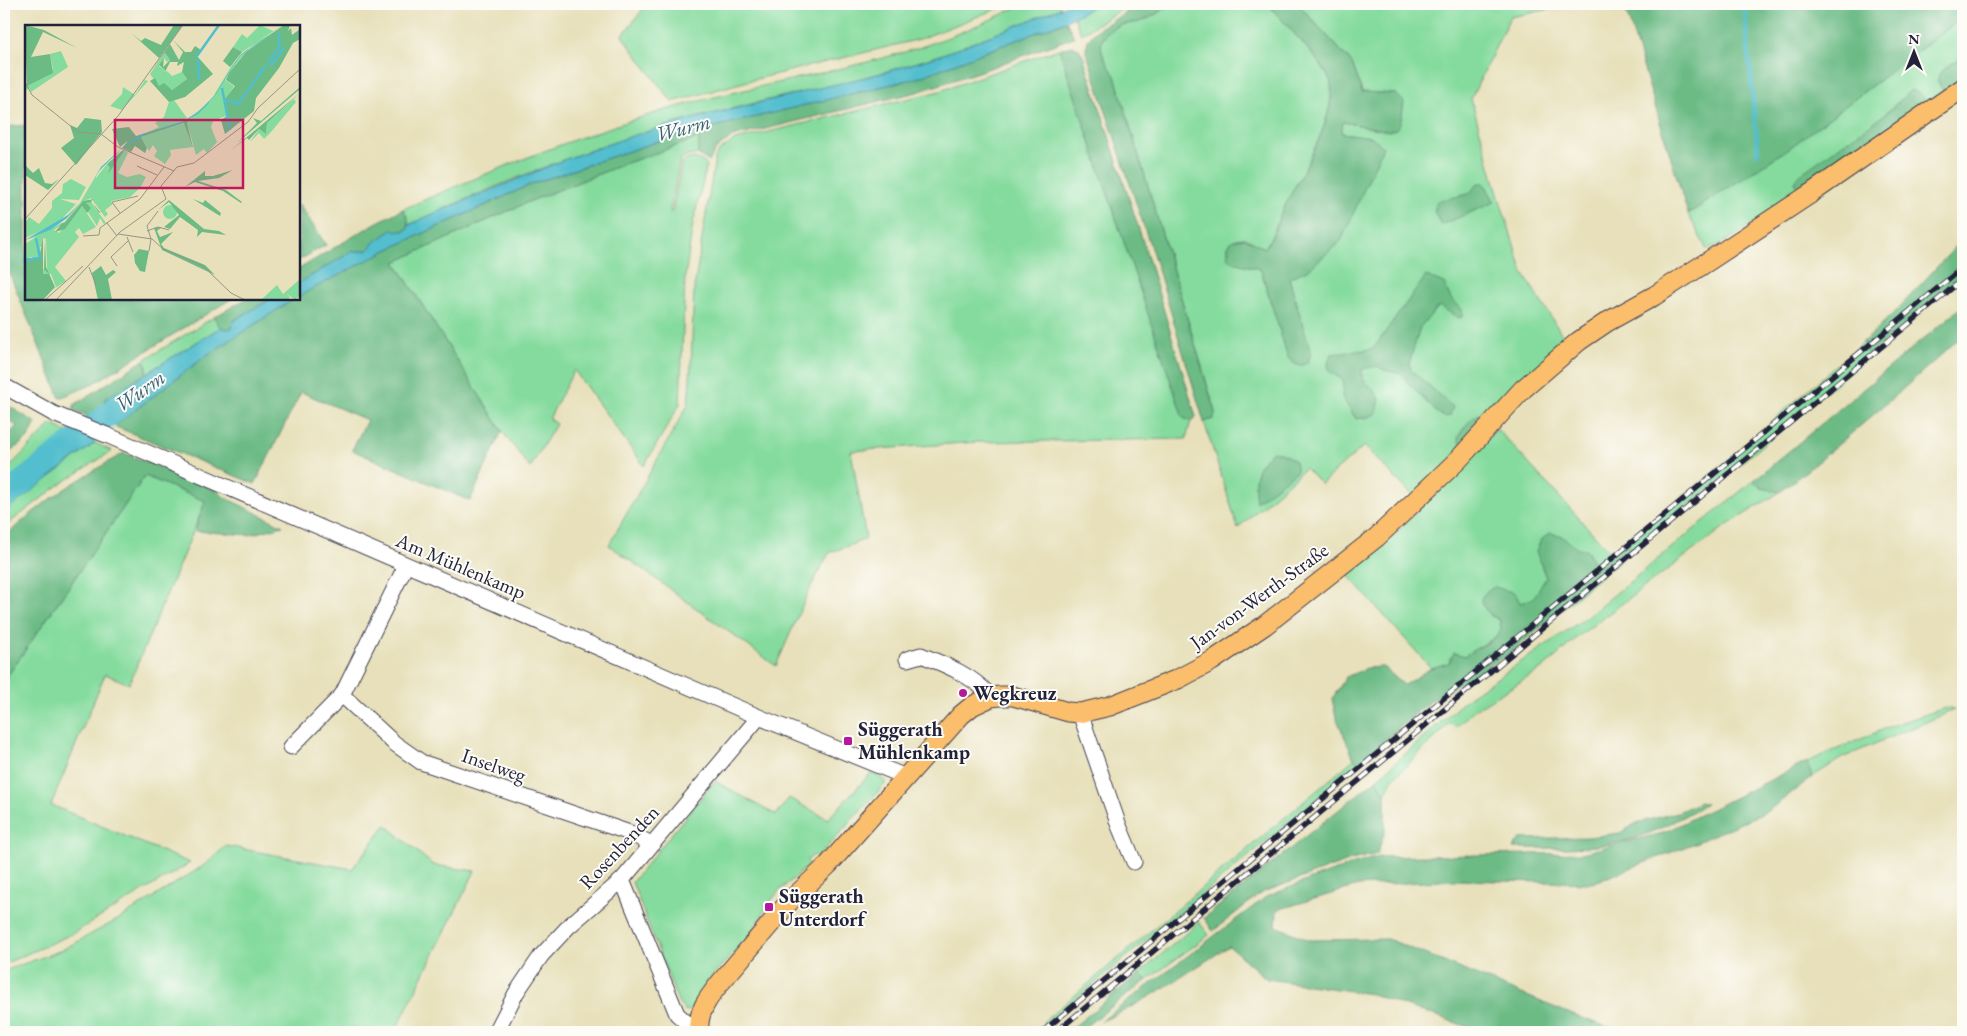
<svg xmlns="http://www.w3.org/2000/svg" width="1967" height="1036" viewBox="0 0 1967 1036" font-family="'EB Garamond',serif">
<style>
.green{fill:#85db9e;stroke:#547e6c}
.forest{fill:#6cbb85;stroke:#476e60}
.water{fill:#52becd;stroke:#3a7084}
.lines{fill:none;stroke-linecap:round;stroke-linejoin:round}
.stream{stroke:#52becd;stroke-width:4.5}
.river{stroke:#52becd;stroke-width:25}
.minor-casing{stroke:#403e4e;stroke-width:17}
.major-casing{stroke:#403e4e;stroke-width:21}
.minor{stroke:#fff;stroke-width:15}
.major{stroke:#fabe6d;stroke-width:19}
.rail-casing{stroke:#22223b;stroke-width:5.5}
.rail{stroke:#fdfcf7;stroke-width:4;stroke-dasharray:11;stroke-linecap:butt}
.poi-dot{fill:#b5179e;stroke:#fdfcf7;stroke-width:2}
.labels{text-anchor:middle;stroke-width:4;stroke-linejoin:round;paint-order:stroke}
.street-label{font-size:20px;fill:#22223b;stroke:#fdfcf7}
.poi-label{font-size:20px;font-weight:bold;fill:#22223b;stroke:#fdfcf7;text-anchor:start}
.water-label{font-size:21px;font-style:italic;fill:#356075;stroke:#fdfcf7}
.inset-river{fill:none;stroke:#52becd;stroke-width:2.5}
.inset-road{fill:none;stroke:#989487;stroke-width:1}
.view{fill:#c2185b;fill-opacity:0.15;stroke:#c2185b;stroke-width:2.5}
.inset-edge{fill:none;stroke:#22223b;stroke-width:2.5}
</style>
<rect width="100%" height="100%" fill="#fdfcf7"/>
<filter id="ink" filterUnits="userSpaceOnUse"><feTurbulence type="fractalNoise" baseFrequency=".02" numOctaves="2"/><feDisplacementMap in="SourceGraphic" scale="10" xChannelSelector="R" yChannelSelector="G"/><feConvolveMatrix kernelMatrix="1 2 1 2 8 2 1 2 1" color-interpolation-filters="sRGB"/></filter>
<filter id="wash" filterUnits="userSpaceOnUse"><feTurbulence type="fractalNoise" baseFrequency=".0096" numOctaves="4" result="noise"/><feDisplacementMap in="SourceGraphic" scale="20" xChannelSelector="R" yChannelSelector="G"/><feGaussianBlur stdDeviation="1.12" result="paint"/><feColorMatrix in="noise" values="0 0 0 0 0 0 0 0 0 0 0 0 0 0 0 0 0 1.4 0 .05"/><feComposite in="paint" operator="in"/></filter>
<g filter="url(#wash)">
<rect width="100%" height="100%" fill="#e7e0ba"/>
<path class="green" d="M647 4H1009L920 39 748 81 672 102 622 36Z
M1024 4H1059L1061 8C1020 24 979 42 937 56 860 82 778 96 699 117 600 143 503 181 409 225L403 209C494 170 585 132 680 106 754 86 831 73 905 52 946 40 986 22 1024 4Z
M1098 4H1131L1081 34 1074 17Z
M1173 4H1268C1280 19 1329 68 1331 84 1336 121 1297 179 1281 214 1275 225 1273 239 1264 248L1245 238 1237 239 1232 241 1228 246V259C1239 266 1249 264 1261 270L1271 304H1296L1289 277 1309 269 1372 137 1341 133 1343 122 1388 131 1396 94 1362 92 1352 63 1298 4H1577L1510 17 1471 99 1498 194 1523 273 1566 341 1414 497 1364 446 1321 484 1305 468 1238 528 1204 422 1213 419 1215 413 1213 404 1115 76C1104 58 1090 42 1116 27 1123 23 1134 24 1142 21 1153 17 1163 9 1173 4Z
M1963 17V55L1939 74 1938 81 1943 91 1927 102 1919 93 1911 90 1800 193 1730 239 1707 250 1688 214 1788 149Z
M1073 46 1078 48 1083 56 1143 242 1196 417 1191 421 1186 439 978 442 851 451 866 539 829 553 809 590 776 666 609 545 688 405 691 365 694 289 715 158 719 151 735 140 940 91 1059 49Z
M699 138 698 154 684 157 680 160 670 212H672L682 162C693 156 697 157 707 165L693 223 685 278 680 404 644 466 574 370 549 419 556 424 530 468 502 431 395 262 528 202 624 164Z
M214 317 221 327 146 374 147 367 144 360Z
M1863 342 1868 356 1705 493 1633 549 1623 543 1706 479Z
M52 424 69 433 4 486V472Z
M1497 429 1609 551 1594 565 1588 551 1576 548 1560 535 1541 566 1546 577 1537 594 1532 600 1489 615 1500 620 1501 630 1498 635 1465 656 1450 657 1449 663 1431 668 1345 572 1395 534Z
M95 443 112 451 59 485 4 527V512Z
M145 476 206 501 129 684 105 674 51 805 190 863 72 934 4 964V681Z
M1753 481 1762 488 1780 492 1726 526 1580 635 1542 669 1475 709 1455 728 1450 723 1392 780 1385 794 1377 779 1469 697 1587 617Z
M1945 708 1954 710 1842 758 1812 777 1807 762 1896 724Z
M1354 759 1359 763C1256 852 1149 937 1045 1025L1043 1022Z
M871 773 884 779 885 784 817 858 814 855 807 860 809 865 779 891 768 905 748 938 710 978 694 1008 689 1011 684 1010 679 1004 632 882 715 781 776 815 789 798 828 819Z
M386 825 433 865 475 871 395 1032H4V971L62 950 119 919 203 866 226 846 352 869Z
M1199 922 1209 935 1147 980 1140 973Z"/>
<path class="forest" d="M1141 4H1173C1163 9 1153 17 1142 21 1134 24 1123 23 1116 27 1090 42 1104 58 1115 76L1213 405 1215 413 1213 419 1204 422 1156 263 1086 51 1088 40 1098 29Z
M1268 4H1298L1352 63 1362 92 1396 94 1404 102 1401 121 1396 129 1389 131 1343 122 1341 133 1372 137 1383 147 1341 241 1309 269 1289 278 1311 353C1308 368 1297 369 1288 358L1261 270C1249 264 1239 266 1228 259V246L1232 241 1237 239 1245 238 1264 248C1273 239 1276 225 1281 214 1297 179 1336 122 1331 84 1329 68 1280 19 1268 4Z
M1624 4H1963V17L1788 149 1688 214Z
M1066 21 1074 37 984 70 917 92 732 137 716 149 709 162 698 154 699 138 624 164 528 202 395 262 502 431 470 501 352 450 367 420 301 392 255 484 114 426 207 355 294 299H299V295L387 250 534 183 665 139 917 78Z
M1073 46 1078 48 1083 56 1143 242 1196 417 1191 421 1183 418 1059 49Z
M1963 55V77L1943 91 1938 81 1939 74Z
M1911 90 1919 93 1927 102 1800 193 1795 183 1799 175 1888 112Z
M26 125V299H231L91 385 60 398 4 260V127Z
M1478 183H1484L1495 202 1441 225 1434 211 1437 201 1469 194Z
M299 204 326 245 299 260Z
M403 209 408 218V228L401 232 392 230 374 243 368 250 351 252 299 283V269L374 224Z
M1963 239V276L1868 356 1863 342 1897 310Z
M1426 276 1444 283 1451 299 1462 309V317L1459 318 1439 306 1420 327 1409 364 1411 370 1453 407 1450 416 1444 417 1435 411 1399 373 1384 370 1377 366 1362 369V378L1372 388 1380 399 1377 413 1369 417 1356 419 1342 397 1344 381 1329 371 1328 363 1331 354 1373 349Z
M246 299H271L233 321 232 328C222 332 218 325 214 317Z
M1963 306V335C1904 389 1843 442 1780 492L1762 488 1753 481Z
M144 360 147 367 146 374 105 399C104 409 101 414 92 418L74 410V405Z
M4 403 36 423 28 438 5 456H4V439L17 426 4 417Z
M1488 411 1491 413 1461 446 1458 438C1464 425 1474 414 1488 411Z
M1273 451 1286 455 1295 461 1297 471 1256 502C1253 479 1254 467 1273 451Z
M124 453 218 491 224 497 283 526 249 535 195 531 205 501 145 476 4 681V538C39 503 82 477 124 453Z
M1550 533 1560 535 1576 547 1588 551 1594 564 1622 543 1633 549 1508 655 1429 702 1359 763 1354 759 1336 717 1332 699 1346 677 1367 668 1383 667 1404 685 1431 668 1449 663 1454 653 1465 656C1476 646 1494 644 1501 630L1500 620C1489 614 1484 611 1481 598L1488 590 1495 587 1515 593 1520 603C1539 598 1536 591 1546 577L1536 551 1541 540Z
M1807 762 1812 777 1768 811 1695 843 1592 883 1455 880 1358 886 1277 910 1276 926 1309 940 1388 939 1573 1015 1622 1032H1483L1371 994 1267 979 1229 946C1187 973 1146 1002 1100 1022L1266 897C1303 882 1340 867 1379 857L1582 853 1663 833Z
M1377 779 1385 794V831L1377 854 1351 860 1261 893 1213 931 1204 918Z
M1700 802 1706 804C1680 818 1654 834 1625 841 1588 850 1551 848 1513 848L1520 839 1589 837 1620 833 1637 823 1678 812Z
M1140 973 1147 980 1078 1032H1074L1071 1029Z"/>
<path class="water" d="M1067 4H1098L1066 21 917 78 665 139 534 183 387 250 299 296V283L351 252 368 250 373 243 392 230 404 231 408 228 409 225 426 217 566 159 632 136 700 117 882 73 938 56 1061 8Z
M271 299H294L207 355 114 426 92 418C101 414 105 409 105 399L221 327 226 329 232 328 233 321Z
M69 433 95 443 4 512V486Z"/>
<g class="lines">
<path class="stream" d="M1744 4 1758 153"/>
<path class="river" d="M4 497 126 401"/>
</g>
</g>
<g filter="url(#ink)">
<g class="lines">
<g class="minor-casing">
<path id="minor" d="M4 386 54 414 109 436 759 717 906 777
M907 659 921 655C946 665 974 676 991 697
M342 695 394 743 421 762 630 833 651 844
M1080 713 1119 826 1134 862
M291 747 342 695 406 565
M622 880 677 1014 690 1026 699 1027
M496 1032 516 993 541 956 569 926 622 880 759 717"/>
</g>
<g class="major-casing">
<path id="major" d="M699 1032C697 1012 708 998 720 983L789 902 828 865 961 715 972 706 991 697 1000 696H1013L1068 712 1080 713 1110 706 1178 679 1212 661 1265 625 1377 537 1458 460 1523 389 1579 341 1607 322 1654 296 1707 262 1810 194 1963 88"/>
</g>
<use href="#minor" class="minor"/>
<use href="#major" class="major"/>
<g class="rail-casing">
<path id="rail" d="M1042 1032 1963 267
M1056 1032 1963 279"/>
</g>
<use href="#rail" class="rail"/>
</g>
</g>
<g class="poi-dot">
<circle cx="963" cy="693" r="5"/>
<rect x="843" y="736" width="10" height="10" rx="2.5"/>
<rect x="764" y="902" width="10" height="10" rx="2.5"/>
</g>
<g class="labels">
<g class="street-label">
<text transform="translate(461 566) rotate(23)" y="7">Am Mühlenkamp</text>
<text transform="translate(1259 596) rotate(-36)" y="7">Jan-von-Werth-Straße</text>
<text transform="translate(494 765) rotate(19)" y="7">Inselweg</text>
<text transform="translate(619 847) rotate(-47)" y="7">Rosenbenden</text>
</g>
<g class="poi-label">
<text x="973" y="700">Wegkreuz</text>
<text x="858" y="736">Süggerath<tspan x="858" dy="23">Mühlenkamp</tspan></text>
<text x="779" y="903">Süggerath<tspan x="779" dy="23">Unterdorf</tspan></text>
</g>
<g class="water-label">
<text transform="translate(683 128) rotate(-14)" y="7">Wurm</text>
<text transform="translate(140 391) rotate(-35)" y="7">Wurm</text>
</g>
</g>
<g transform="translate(25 25)">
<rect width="275" height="275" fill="#e7e0ba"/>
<path d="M235 0 248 6 258 0 217 27 208 22 217 9 222 13ZM251 6 252 7 224 23 205 46 200 55 209 61 201 74 203 90 188 96 186 102 192 117 182 128 179 124 171 130 162 98 167 95 160 96 185 77 207 40 219 27 230 18ZM36 26 43 42 6 67 4 63 0 66V58L2 61 28 44 25 29ZM140 28 145 35 142 37 139 33 134 41 140 45 138 48 142 46 147 51 157 47 162 54 147 65 134 61 125 49ZM120 55 123 56 97 85 85 81 97 69 98 62 110 70ZM269 74 271 77 246 107 239 114 234 108 225 117 234 104 241 109 242 98ZM149 75 162 93 171 89 151 99 116 110 134 102 130 98 139 92 144 77ZM160 98 168 122 145 125 146 130 140 139 129 131 132 126 128 120 124 126 116 112ZM97 125 79 140 71 151V153L82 139 85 143 99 126 103 128 93 148 102 152 115 149 121 152 115 163 105 172 86 176 88 179 80 185 83 189 80 192 66 173 57 177 51 184 39 197 55 178 74 146 89 130ZM46 154 61 162 56 171 54 175 35 174 51 179 32 199 0 213V198L4 192 14 199 27 183V176L37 168 38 159ZM66 177 81 198 79 199 75 193 72 201 63 187 61 178ZM138 187a7 7 0 1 1 14 0a7 7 0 1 1-14 0ZM57 181 71 202 58 209 54 203 50 207 54 212 30 242 41 256 24 267 31 262 26 249 18 250 17 244H22L21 214 18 213V221L15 222 16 232 10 235 6 232 0 235V219L11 212 0 215 38 198 29 205 34 208ZM275 254V270L270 275 261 268 265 272 263 275H236L252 260 258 269Z" fill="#85db9e"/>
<path d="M0 0 19 5 52 23 18 7 6 32 25 29 28 48 2 61ZM149 0H158L134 33 106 8 116 16 120 13 136 20ZM259 0H265L263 6 266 3 267 10 275 4V14L268 18 254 43 231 73 229 86 200 109 196 95 203 90 200 74 210 61 201 55 204 48 221 27ZM148 15 160 27H166L170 21 176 25 172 31 188 49 160 72 144 77 125 56 130 53 134 61 139 58 147 65 162 54 157 47 159 37 152 41 153 37H145L138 51 140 45 134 40 139 33 138 42 145 35 140 28 125 48 145 19 154 35 158 27ZM208 22 217 27 205 42 198 36ZM275 62V64L212 118 232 98 228 93 236 96ZM275 68 242 98 241 109 234 104 224 115 222 113 204 127ZM60 93 76 95 77 107 51 140 36 123 49 113 45 100 52 103ZM166 94 162 98 168 123 159 98 116 112 122 123 120 128 110 121 106 127 97 123 103 116 95 122 87 104 104 102 111 111ZM98 125 108 130 99 126 83 149 85 143 82 139ZM0 140 8 148 14 143 20 158 27 159 34 154 23 165 0 150ZM208 145 194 153 173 156 201 165 217 177 216 178 198 166 170 157 160 162 180 146V151H188ZM69 174 66 176 75 187 84 182 74 188 67 177 61 178 66 183 62 188 72 202 57 181 40 204 30 207 37 198 27 203 40 197 58 176ZM168 174 178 178 180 175 196 188 195 191ZM144 175 179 204 194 206 201 210 177 207 172 212 173 205 155 192 145 204 139 202 154 190 144 177 133 185ZM137 202 132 206 135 212 148 207 136 219 139 223 180 240 190 250 137 225 129 203ZM18 213V249H24L19 244 20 213 21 242 30 262 18 275H0V233L14 234ZM114 224 124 226 120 247 115 246 110 238 109 230ZM76 241 81 250 88 245 91 247 83 254 87 275H73L67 248Z" fill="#6cbb85"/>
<path d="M259 0 215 31 191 69 183 79 173 89 154 99 125 107 96 123 115 110 159 96 173 87 189 71 215 30ZM96 124 74 146 55 178 42 193 25 205 0 215 43 190 55 178 76 142Z" fill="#52becd"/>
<path class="inset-river" d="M172 31 194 0M173 34 174 55M243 38 255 21 253 8M246 41 259 23M197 63 205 105M222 67 241 40M202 75 213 79 221 68M0 235 15 233 11 213"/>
<path class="inset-road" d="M0 57 7 70 53 107 76 109 93 122 149 146M112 141 132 150M95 188 87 177 113 171M0 194 93 91 158 0M82 198 92 211M122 206 133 202 144 205M93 209 127 214 138 224 178 241 206 268 220 275M58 211 74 210 75 203 115 174 139 142M102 212 108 227M124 226 126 214 122 201 133 186M92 241 86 232 103 216M64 242 71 260M20 275 58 241M31 275 95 207 141 174 136 161 152 142 169 138 223 97 233 83 275 44"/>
<path class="view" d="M90 95H218V163H90Z"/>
<rect width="275" height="275" class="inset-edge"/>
</g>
<rect width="1967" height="1036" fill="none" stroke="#fdfcf7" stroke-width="20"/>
<g transform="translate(1914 52)" stroke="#fdfcf7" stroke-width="4" paint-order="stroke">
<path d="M0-4L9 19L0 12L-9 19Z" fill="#22223b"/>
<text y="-8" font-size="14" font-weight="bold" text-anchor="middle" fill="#22223b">N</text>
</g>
</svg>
